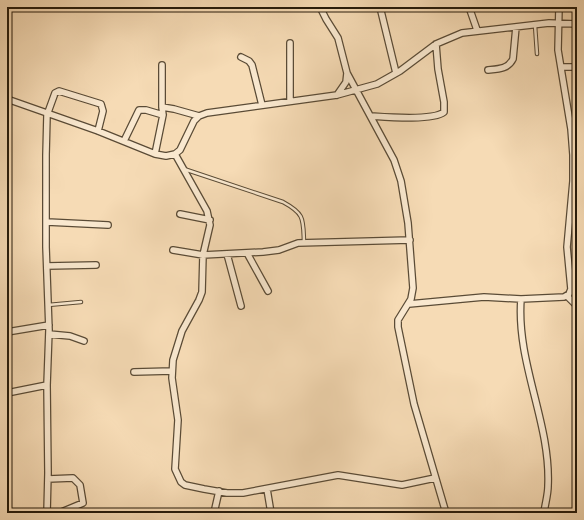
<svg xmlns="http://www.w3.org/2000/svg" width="584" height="520" viewBox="0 0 584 520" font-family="'EB Garamond',serif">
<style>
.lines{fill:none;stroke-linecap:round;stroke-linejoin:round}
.service-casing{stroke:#5a4b36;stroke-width:4.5}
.minor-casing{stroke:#5a4b36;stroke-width:8}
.tertiary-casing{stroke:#5a4b36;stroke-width:9}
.service{stroke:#f9e8cf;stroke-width:2.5}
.minor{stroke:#f9e8cf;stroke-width:5.5}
.tertiary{stroke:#f9e8cf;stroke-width:7}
</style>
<rect width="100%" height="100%" fill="#f6dbb5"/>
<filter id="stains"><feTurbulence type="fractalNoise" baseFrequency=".005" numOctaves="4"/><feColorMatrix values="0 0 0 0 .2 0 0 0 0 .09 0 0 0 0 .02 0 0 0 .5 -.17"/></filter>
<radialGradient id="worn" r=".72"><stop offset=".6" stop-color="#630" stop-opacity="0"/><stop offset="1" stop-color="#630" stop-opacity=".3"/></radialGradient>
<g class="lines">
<g class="service-casing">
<path id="service" d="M535 25 537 54
M184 169 283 202C305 214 303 219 304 242
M48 305 81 302"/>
</g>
<g class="minor-casing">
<path id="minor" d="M320 7 326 19 338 38 347 73 346 82 337 95
M380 7 396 73
M469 7 477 30
M290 43V101
M241 57 249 61 252 65 262 105
M162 65V107
M562 67H577
M488 70C499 69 508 69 513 59L516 27
M347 73 394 160 401 181 408 223 413 288 411 299 398 320V327L414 404 446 513
M7 99 98 131 155 154 166 156 175 154 180 150 194 121 199 116 207 113 337 95 377 84 400 71 436 44 462 33 549 23 577 24
M371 116C386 117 433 121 444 112V102L438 69 436 44
M124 141 139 110H146L163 115
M155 154 163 115 162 107 174 109 199 116
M175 154 207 211 210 225 203 255 202 292 199 300 182 331 173 360 172 378 178 420 175 469 181 482 185 485 204 489 227 493H243L338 475 402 485 435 478
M180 214 210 220
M47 222 108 225
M173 250 203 255 263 252 279 250 298 243 410 240
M247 253 268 291
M227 254 241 306
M47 266 96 265
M567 296 577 306
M409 304 484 297 521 299
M7 332 49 325
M49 334 70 336 84 341
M134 372 172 371
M7 393 47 385
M48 479 73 478 80 485 83 503 59 513
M267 489 271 513
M47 513 48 473 47 385 49 330 46 247V155L47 115 55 93 59 91 101 104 103 111 98 131
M214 513 219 491
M544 513C545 504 548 495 548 486 551 423 516 363 521 299L564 297 569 294 571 289 567 247 573 181V155L571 129 558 50 559 7"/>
</g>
<g class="tertiary-casing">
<path id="tertiary" d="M576 513 577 512"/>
</g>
<use href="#service" class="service"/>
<use href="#minor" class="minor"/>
<use href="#tertiary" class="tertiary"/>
</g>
<rect width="584" height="520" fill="none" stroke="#f6dbb5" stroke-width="24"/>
<rect x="8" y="8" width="568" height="504" fill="none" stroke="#261b0b" stroke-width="2"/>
<rect x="12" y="12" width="560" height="496" fill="none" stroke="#261b0b"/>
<rect width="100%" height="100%" filter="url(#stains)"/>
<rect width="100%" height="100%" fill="url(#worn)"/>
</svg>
